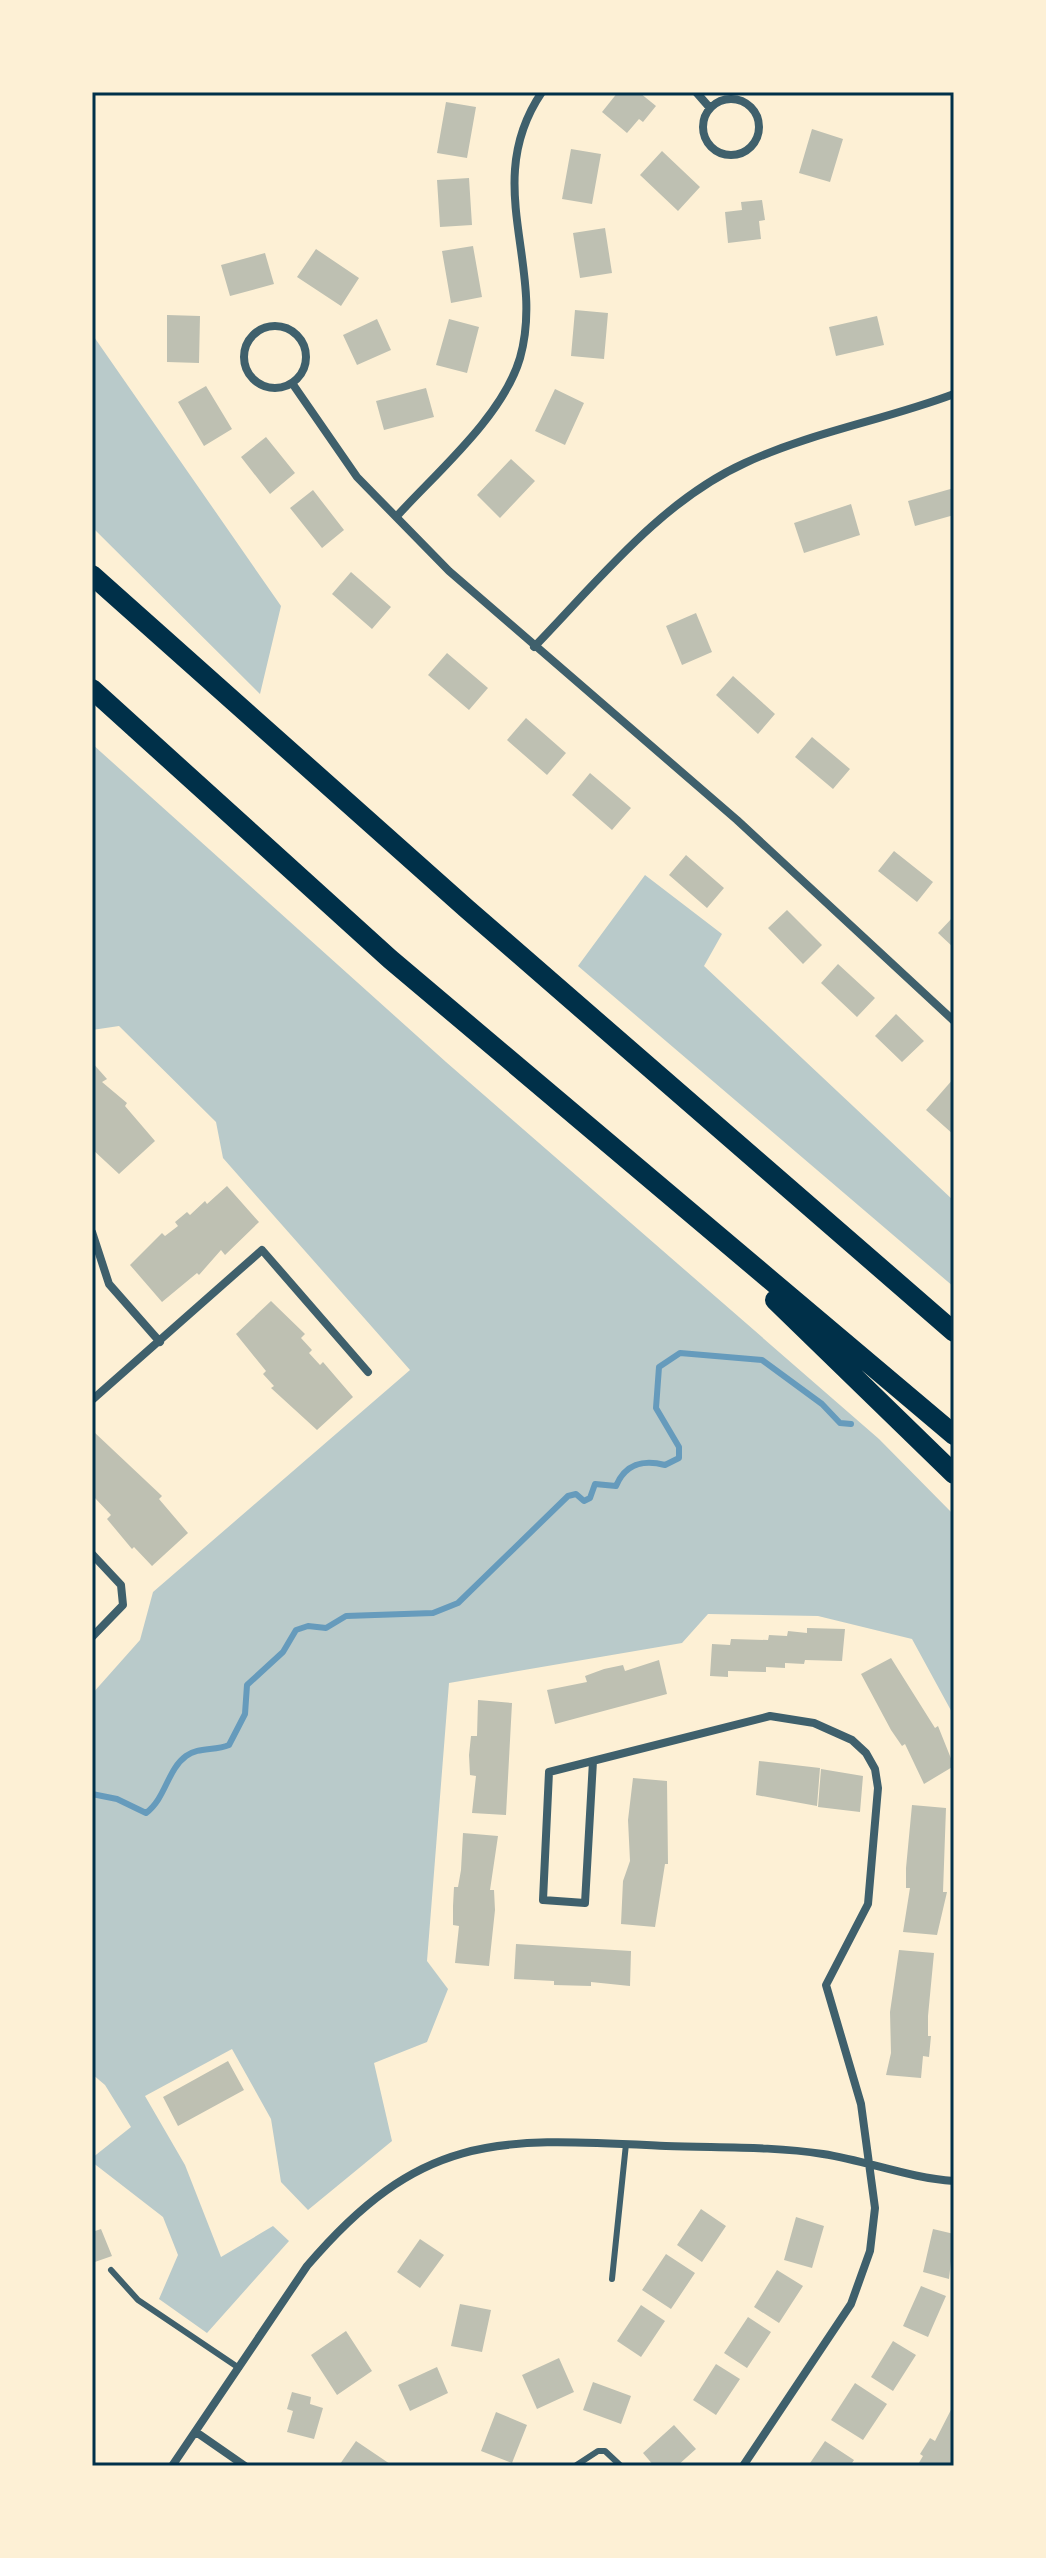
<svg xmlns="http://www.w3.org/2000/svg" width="1046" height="2558" font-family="'IBM Plex Sans',sans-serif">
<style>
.green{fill:#b9caca}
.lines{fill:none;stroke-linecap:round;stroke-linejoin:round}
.stream{stroke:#669bbc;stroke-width:6}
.building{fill:#bec0b2}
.service{stroke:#3f606c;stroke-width:6}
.minor{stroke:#3f606c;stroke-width:8}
.trunk{stroke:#003049;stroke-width:20}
.neatline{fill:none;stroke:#003049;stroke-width:3}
</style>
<rect width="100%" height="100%" fill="#fdf0d5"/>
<path class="green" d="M92 334 281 606 260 694 92 527Z
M92 744 446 1062 879 1439 954 1515V1716L912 1639 818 1616 708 1614 682 1643 449 1683 427 1961 448 1989 427 2042 374 2063 392 2141 308 2210 281 2182 271 2119 232 2049 145 2096 185 2165 221 2257 273 2226 289 2241 207 2333 159 2299 178 2255 163 2217 92 2162V2158L131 2127 105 2085 92 2074V1694L140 1640 153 1592 410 1370 223 1158 216 1122 119 1026 92 1030Z
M645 875 722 934 704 966 954 1201V1287L578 966Z"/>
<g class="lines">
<path class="stream" d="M92 1794 117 1799 146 1813C166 1798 167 1770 186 1756 198 1747 215 1751 229 1745L245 1714 247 1685 283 1652 296 1630 308 1626 326 1628 346 1616 433 1613 458 1603 568 1496 576 1494 584 1501 590 1498 595 1484 616 1486C625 1464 643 1459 665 1465L679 1458V1447L656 1408 659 1367 680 1353 762 1360 822 1404 840 1423 851 1424"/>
</g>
<path class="building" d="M618 92 640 93 656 106 643 122 639 119 627 133 602 112Z
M446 102 476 107 467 158 437 153Z
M812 129 843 139 830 182 799 173Z
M571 149 601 154 592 204 562 199Z
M662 151 700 187 678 211 640 175Z
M469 178 472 225 440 227 437 180Z
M762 200 765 220 759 221 761 239 728 243 725 212 742 210 741 202Z
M605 228 612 273 580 278 573 233Z
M473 246 482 297 451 303 442 251Z
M316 249 359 278 341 306 297 277Z
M265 253 274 284 230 296 221 265Z
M575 310 608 313 604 359 571 356Z
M167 315 200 316 199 363 167 362Z
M877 316 884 345 836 356 829 327Z
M377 319 391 350 357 365 343 335Z
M449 319 479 327 467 373 436 365Z
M206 386 232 429 204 446 178 402Z
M426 388 434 417 384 430 376 401Z
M555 389 584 403 565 445 535 431Z
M266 437 295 473 270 494 241 457Z
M511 459 535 481 500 518 477 495Z
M954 488V515L915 526 908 501Z
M313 490 344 530 322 548 290 508Z
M851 504 860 535 804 553 794 523Z
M351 572 391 607 372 629 332 594Z
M696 613 712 652 682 665 666 626Z
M447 653 488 688 469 710 428 675Z
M733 676 775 714 758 734 716 695Z
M526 718 566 753 547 775 507 740Z
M812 737 850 769 833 789 795 757Z
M590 773 631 808 612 830 572 795Z
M894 851 933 882 917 902 878 871Z
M686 855 724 888 707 908 669 875Z
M787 910 822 945 803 964 768 928Z
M954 916V948L938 933Z
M838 964 875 998 857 1017 821 983Z
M896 1014 924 1041 902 1062 875 1036Z
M92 1062 107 1079 102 1082 127 1103 125 1106 155 1141 119 1174 92 1149Z
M954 1078V1135L926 1110Z
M227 1186 259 1222 225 1255 221 1250 199 1275 197 1273 162 1302 130 1265 162 1233 165 1236 178 1226 175 1222 187 1212 190 1215 205 1201 207 1204Z
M271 1301 305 1334 301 1338 312 1350 309 1353 320 1365 323 1362 353 1397 317 1430 271 1388 274 1386 263 1374 266 1371 236 1334Z
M94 1432 162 1496 159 1499 188 1533 152 1566 134 1547 132 1549 107 1519 111 1515 94 1497 92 1499Z
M807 1628 845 1629 842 1661 805 1660 804 1664 785 1663V1668L766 1667V1672L728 1671V1677L710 1676 712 1644 730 1645 731 1639 768 1640 769 1635 787 1636 788 1631 807 1633Z
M891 1658 935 1728 938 1726 954 1766 924 1784 905 1744 902 1746 891 1730 861 1674Z
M659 1660 667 1694 555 1724 547 1690 587 1682 585 1676 604 1669 623 1665 625 1671Z
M478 1700 512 1703 506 1815 472 1813 476 1776 470 1775 469 1755 471 1736H477Z
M759 1761 820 1768 817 1806 756 1795Z
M821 1769 863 1776 860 1812 818 1807Z
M633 1778 667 1781 668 1864H665L655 1927 621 1924 623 1881 630 1861 628 1820Z
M912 1805 946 1808 943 1892H947L937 1935 903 1932 910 1888H906V1868Z
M463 1833 498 1836 490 1890H494L495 1910 489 1966 455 1963 459 1926 453 1925V1906L454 1887H458L461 1870Z
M516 1944 631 1951 630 1986 591 1982V1986L554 1985V1981L514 1979Z
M899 1950 934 1953 928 2016V2036H931L929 2057 923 2056 921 2078 886 2075 891 2053 890 2012Z
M228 2061 244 2090 178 2126 163 2097Z
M701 2209 726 2226 702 2262 677 2245Z
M796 2217 824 2226 812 2268 784 2260Z
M101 2229 112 2256 92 2263V2232Z
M933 2229 954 2234 949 2279 923 2272Z
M420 2239 444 2255 420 2288 397 2272Z
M666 2254 695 2273 671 2309 642 2290Z
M777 2270 803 2286 779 2323 754 2307Z
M921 2286 946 2296 928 2337 903 2326Z
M460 2304 491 2310 482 2352 451 2346Z
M641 2305 665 2321 641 2357 617 2341Z
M748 2317 771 2332 747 2368 724 2353Z
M346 2331 372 2371 337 2395 311 2355Z
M893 2341 916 2355 893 2391 871 2377Z
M559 2358 574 2392 537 2409 522 2375Z
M716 2364 740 2379 716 2415 693 2400Z
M437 2367 448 2393 410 2411 398 2385Z
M593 2382 631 2396 621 2424 583 2410Z
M855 2383 887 2404 863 2440 831 2420Z
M292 2392 311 2397 310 2404 323 2408 314 2439 287 2432 293 2411 287 2409Z
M954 2404V2466H917L923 2456 920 2454 930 2438 935 2441Z
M496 2412 527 2425 512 2463 481 2451Z
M674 2425 696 2449 677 2466H654L643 2453Z
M356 2441 393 2466 340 2464Z
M825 2441 854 2460 850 2466H808Z"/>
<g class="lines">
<path class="service" d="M111 2270 138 2300 239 2368
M612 2279 626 2144
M575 2466 598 2451H605L621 2466"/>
<path class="minor" d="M696 92 710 108
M703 127a28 28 0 1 1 56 0a28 28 0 1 1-56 0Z
M244 357a31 31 0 1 1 62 0a31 31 0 1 1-62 0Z
M292 383 357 477 449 571 737 820 954 1021
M397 516C437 472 503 416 520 358 546 266 480 183 542 92
M534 647C598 581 661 501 745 463 812 432 885 420 954 394
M92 1232 109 1284 160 1342
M92 1400 262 1250 368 1372
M92 1554 121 1585 123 1605 92 1637
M593 1761 585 1903 543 1900 549 1772 770 1716 814 1723 852 1740 866 1753 875 1769 878 1788 868 1904 826 1985 861 2104 875 2208 870 2251 851 2304 743 2466
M196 2432 245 2466
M172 2466 307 2266C423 2130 499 2138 666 2146 717 2148 772 2146 823 2154 868 2161 909 2178 954 2181"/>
<path class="trunk" d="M92 575 467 909 954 1332
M92 689 390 959 954 1435
M775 1300 954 1474"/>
</g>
<rect width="1046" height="2558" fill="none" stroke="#fdf0d5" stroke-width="188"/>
<rect x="94" y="94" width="858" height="2370" class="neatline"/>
</svg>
